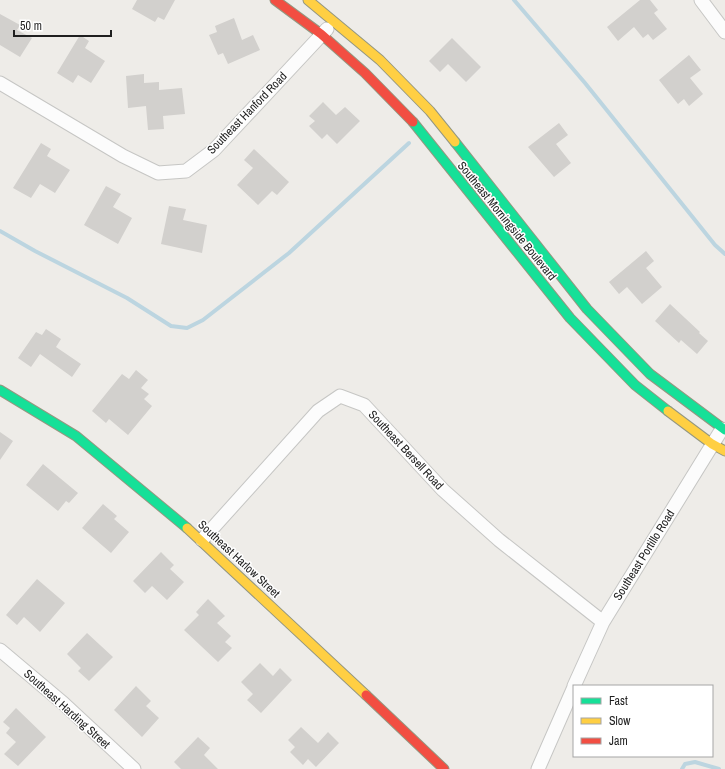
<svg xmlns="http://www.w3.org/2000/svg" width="725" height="769" font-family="'Archivo Narrow',sans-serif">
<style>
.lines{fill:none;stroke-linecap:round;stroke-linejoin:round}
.stream{stroke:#bcd5e0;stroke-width:4}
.building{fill:#d2d0cd}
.street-casing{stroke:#c6c6c4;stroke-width:15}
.fast-casing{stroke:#949780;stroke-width:11}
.slow-casing{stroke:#949780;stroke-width:11}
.jam-casing{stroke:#949780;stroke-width:11}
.street{stroke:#fcfcfc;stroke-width:13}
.fast{stroke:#16e098;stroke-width:9}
.slow{stroke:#ffcf43;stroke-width:9}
.jam{stroke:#f24e42;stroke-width:9}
.labels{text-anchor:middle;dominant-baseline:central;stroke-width:3;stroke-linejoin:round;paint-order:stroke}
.street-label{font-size:12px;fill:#1f1f1f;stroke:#fff}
</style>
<rect width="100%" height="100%" fill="#eeece8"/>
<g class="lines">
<path class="stream" d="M514 0 585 83 715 245 725 254
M0 231 35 251 127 298 171 326 187 328 203 320 289 253 409 143
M682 769 685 764 695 762 719 769"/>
</g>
<path class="building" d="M137 0H175L164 20 158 17 155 22 132 9Z
M640 0H650L658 10 654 13 667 29 653 40 648 34 643 38 634 27 618 41 607 27Z
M0 14 20 25 17 30 32 38 20 57 0 45Z
M234 18 242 40 253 35 260 50 228 64 223 53 218 55 209 35 217 32 215 26Z
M80 35 89 41 85 48 105 61 91 83 78 75 73 83 57 73Z
M452 38 481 67 466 82 448 64 440 72 429 61Z
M689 55 701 70 690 78 703 94 689 106 684 99 678 104 659 80Z
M144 74V83L159 82V90L182 88 185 114 163 116 164 129 148 130 146 106 128 108 126 76Z
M323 102 336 115 345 107 360 121 337 144 327 134 322 139 309 126 315 121 309 116Z
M559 123 568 135 556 144 571 163 554 177 528 147Z
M41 143 51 149 47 156 70 170 55 193 40 184 31 198 13 188Z
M254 149 289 182 277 195 272 191 258 205 237 185 253 168 244 160Z
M106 186 121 194 113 207 132 218 118 244 84 225Z
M169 206 186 209 183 220 207 225 202 253 161 244Z
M646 251 654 261 646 268 662 287 642 304 627 287 619 294 609 282Z
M670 304 700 332 699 333 708 341 697 354 681 340 679 343 655 321Z
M46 329 61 339 56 347 81 364 72 377 40 354 31 367 18 358 36 332 42 335Z
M136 370 148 380 141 388 149 394 144 399 152 406 128 435 109 419 106 423 92 411 122 374 129 379Z
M0 432 13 441 0 460Z
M43 464 78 493 69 503 66 501 58 511 26 485Z
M103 504 117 516 114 519 129 532 111 553 82 528Z
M161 552 174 565 170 569 184 582 167 600 152 586 145 593 133 581Z
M37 579 65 603 40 632 24 617 17 625 6 615Z
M208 599 225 616 217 623 231 636 225 642 232 648 218 662 184 630 199 615 196 612Z
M87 633 113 657 89 681 78 671 81 668 67 654Z
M260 663 273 676 280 668 292 680 261 713 247 700 253 694 241 682Z
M136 686 151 701 146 706 159 718 142 737 114 710Z
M16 708 46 737 18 766 4 754 16 742 6 733 10 728 3 722Z
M301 727 318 743 328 732 339 743 316 767 308 759 303 765 290 752 295 747 288 740Z
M198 737 210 748 204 755 218 769H181L174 762Z"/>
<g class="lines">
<g class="street-casing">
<path id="street" d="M701 0 725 32
M0 83 123 156 158 173 186 171 214 150 327 29
M202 540 318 411 340 396 364 405 443 490 499 540 603 622
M0 650 63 703 134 769
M574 686 603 622 722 429
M538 769 574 687"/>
</g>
<g class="fast-casing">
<path id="fast" d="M413 122 570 318 635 385 668 411
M455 142 587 309 650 374 725 430
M0 390 76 436 187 528"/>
</g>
<g class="slow-casing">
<path id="slow" d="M308 0 380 60 430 111 455 142
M668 411 712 444 725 451
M187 528 366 695"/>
</g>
<g class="jam-casing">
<path id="jam" d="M275 0 321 34 365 73 413 122
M366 695 444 769"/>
</g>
<use href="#street" class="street"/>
<use href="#fast" class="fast"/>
<use href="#slow" class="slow"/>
<use href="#jam" class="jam"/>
</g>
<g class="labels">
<g class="street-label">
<text transform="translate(247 113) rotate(-46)">Southeast Hanford Road</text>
<text transform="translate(507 221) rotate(51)">Southeast Morningside Boulevard</text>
<text transform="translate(406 450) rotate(47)">Southeast Bersell Road</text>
<text transform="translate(644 555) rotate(-58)">Southeast Portillo Road</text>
<text transform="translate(239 559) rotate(43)">Southeast Harlow Street</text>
<text transform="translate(67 709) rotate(42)">Southeast Harding Street</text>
</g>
</g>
<rect x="573" y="685" width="140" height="72" fill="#ffffff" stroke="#a5a5a5"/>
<rect x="581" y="698" width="20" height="6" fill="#16e098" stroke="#a5a5a5"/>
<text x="609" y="705" font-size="12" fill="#1f1f1f">Fast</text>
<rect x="581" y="718" width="20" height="6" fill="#ffcf43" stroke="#a5a5a5"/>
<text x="609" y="725" font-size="12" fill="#1f1f1f">Slow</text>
<rect x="581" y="738" width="20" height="6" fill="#f24e42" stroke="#a5a5a5"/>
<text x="609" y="745" font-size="12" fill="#1f1f1f">Jam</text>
<path d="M14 30v6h97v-6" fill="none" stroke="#1f1f1f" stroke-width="2"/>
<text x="20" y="30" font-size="12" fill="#1f1f1f" stroke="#ffffff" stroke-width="3" paint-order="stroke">50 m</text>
</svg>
